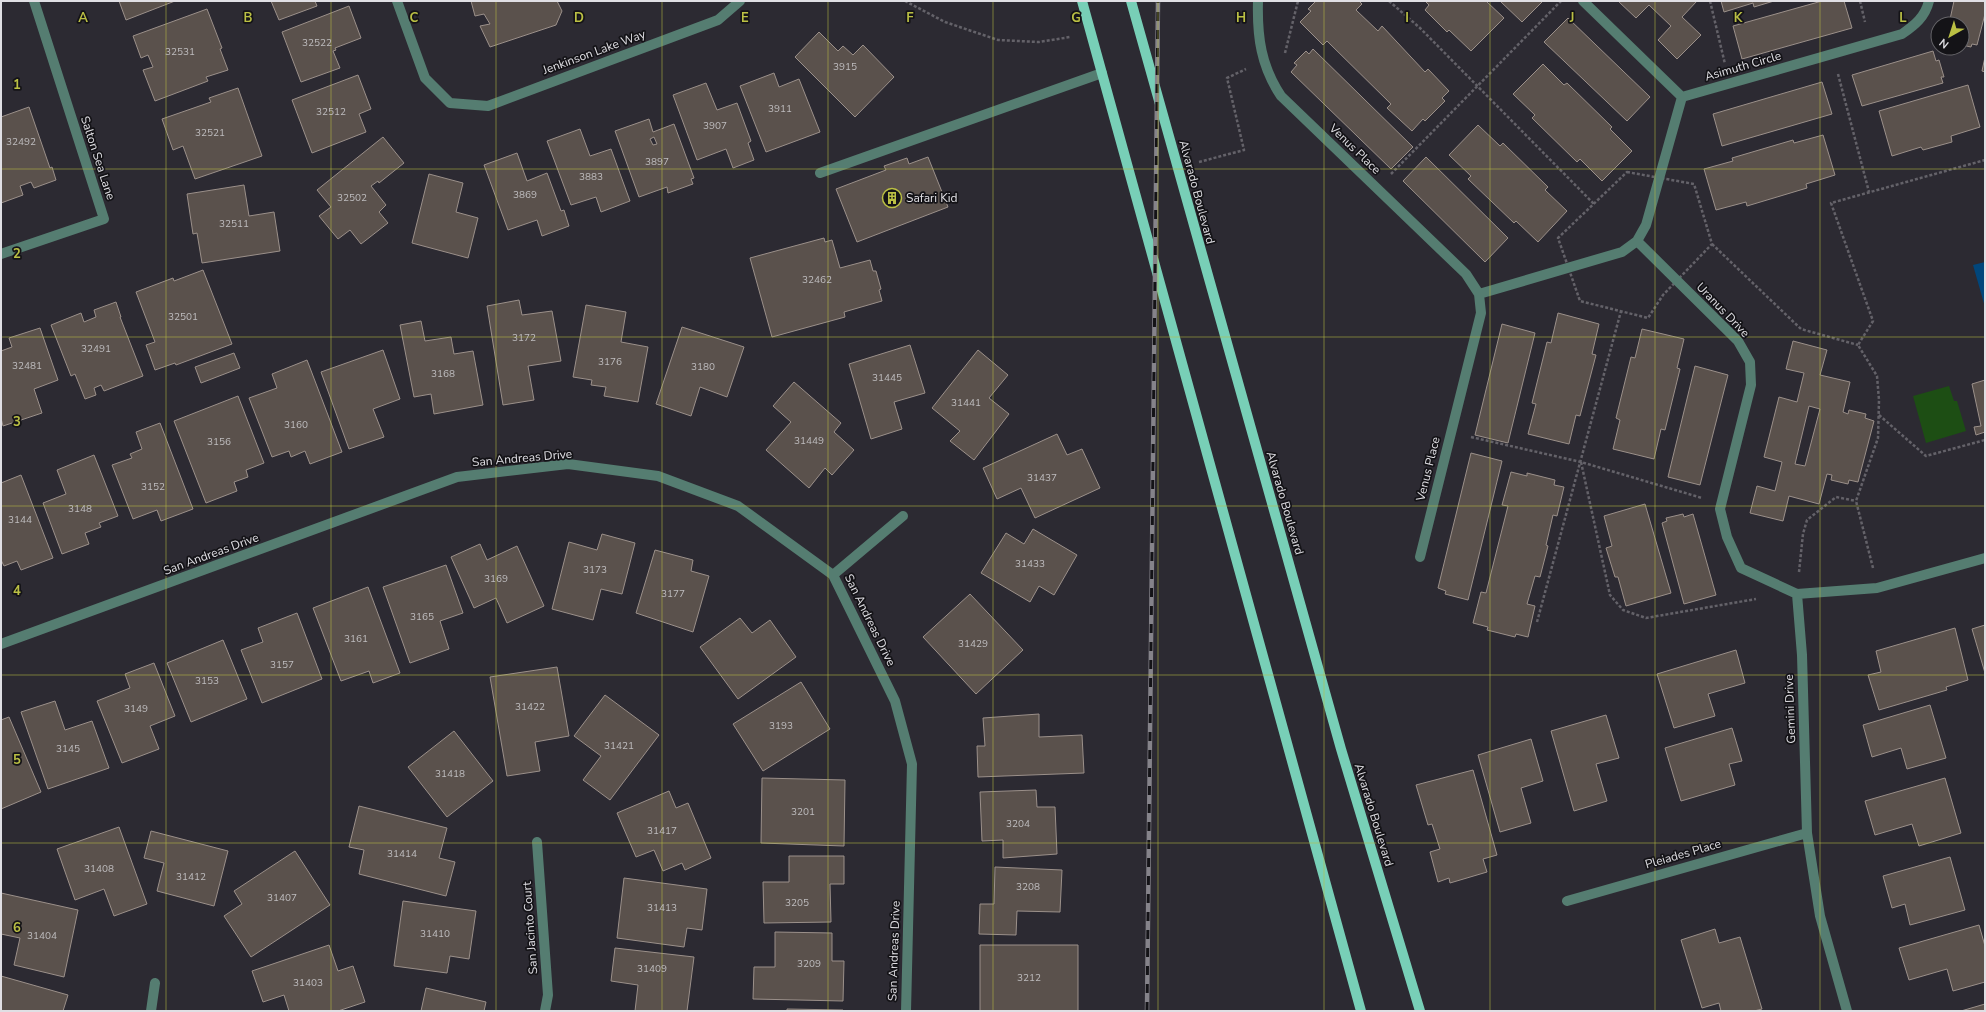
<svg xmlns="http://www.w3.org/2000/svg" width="1986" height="1012" font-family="'Nunito Sans',sans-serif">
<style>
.green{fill:#1d4e14}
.water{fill:#01467b}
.building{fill:#5a514c;stroke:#9b908a;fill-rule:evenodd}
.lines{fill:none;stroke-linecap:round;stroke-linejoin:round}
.path{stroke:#646269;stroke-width:2.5;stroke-dasharray:3 2;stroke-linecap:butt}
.minor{stroke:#557d71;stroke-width:10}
.major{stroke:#78cfb7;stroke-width:10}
.rail-casing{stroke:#85838a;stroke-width:4.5}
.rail{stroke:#141317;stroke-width:3;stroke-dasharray:9;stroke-linecap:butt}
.grid{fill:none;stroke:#bbc044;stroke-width:1;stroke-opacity:0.55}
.labels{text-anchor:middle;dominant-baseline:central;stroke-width:3.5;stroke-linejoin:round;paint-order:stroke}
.number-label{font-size:10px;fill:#bebcbe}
.street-label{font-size:12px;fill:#e0dfe4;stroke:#141317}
.poi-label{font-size:12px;fill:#e0dfe4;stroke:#141317;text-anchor:start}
.grid-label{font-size:13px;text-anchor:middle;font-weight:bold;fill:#bbc044;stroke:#141317;stroke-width:3.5;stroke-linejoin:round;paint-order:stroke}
</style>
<rect width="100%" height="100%" fill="#2c2a32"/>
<path class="green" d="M1949 386 1954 401H1957L1966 431 1926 443 1913 396Z"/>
<path class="water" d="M1985 262V307L1973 265Z"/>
<path class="building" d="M119 1H175L126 20Z
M271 1H315L317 6 279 20Z
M471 1H557L562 11 556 25 490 47 480 26 490 24 484 14 475 16Z
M1316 1H1359L1362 4 1356 10 1378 31 1382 26 1425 72 1428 69 1449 91 1442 98 1445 101 1425 121 1423 119 1412 131 1387 108 1391 104 1327 41 1323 45 1300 22 1311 11 1308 9Z
M1425 1H1486L1504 18 1471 51 1449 30 1447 32 1425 10 1429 5Z
M1500 1H1543L1522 22Z
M1618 1H1697L1682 17 1701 35 1677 59 1658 40 1671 26 1649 5 1636 18Z
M1721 1H1774L1754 7 1753 3 1724 12Z
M1822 1H1844L1852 28 1742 59 1733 26Z
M1954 1H1985V14L1977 45 1972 44 1971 47 1962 45V24H1949Z
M349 6 361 38 335 48 336 50 333 51 340 68 301 82 282 32Z
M207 9 222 48 220 49 228 70 206 77 208 81 155 101 143 70 153 67 148 55 141 58 133 36Z
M1568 18 1650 97 1627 121 1544 42Z
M819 32 838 51 843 46 853 55 863 45 894 77 855 117 795 57Z
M1313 49 1413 147 1391 169 1291 72 1297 65 1294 63 1306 51 1309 54Z
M1933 51 1936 61 1939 60 1944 77H1941L1943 83 1862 106 1852 75Z
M1985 57V72L1982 71Z
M1543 64 1564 85 1567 83 1612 127 1610 129 1632 151 1602 181 1580 159 1577 162 1532 118 1535 115 1513 94Z
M774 73 779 87 799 79 820 132 766 152 740 86Z
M358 75 371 109 359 114 366 132 312 153 292 100Z
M1822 82 1832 114 1722 146 1713 114Z
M706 83 717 110 737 103 751 141 748 143 754 160 733 168 726 149 697 160 673 95Z
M1968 85 1980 127 1951 136 1952 142 1923 150 1921 147 1892 156 1879 111Z
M238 88 262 156 195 179 183 146 173 150 162 119 211 102 209 98Z
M29 107 50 168 52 167 56 180 34 188 31 182 20 186 23 195 1 203V117Z
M649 119 653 132 674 124 694 178 691 179 693 184 668 193 667 187 639 197 615 131ZM654 137 657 144 653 145 650 139Z
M1478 125 1500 146 1503 143 1548 187 1545 190 1567 211 1538 242 1516 221 1514 223 1468 179 1471 176 1449 155Z
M580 129 590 156 611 149 630 201 601 212 596 197 571 205 547 141Z
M1823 135 1835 175 1806 184 1807 188 1747 206 1746 202 1716 210 1704 169 1733 161 1732 158 1793 140 1794 143Z
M383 137 404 163 379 183 378 181 371 186 386 205 379 212 388 223 361 244 350 230 338 239 319 216 331 207 317 190Z
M517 153 527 181 547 173 561 211 564 210 569 226 542 236 537 220 508 230 484 165Z
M928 157 948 207 857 242 836 189 886 170 884 166 907 158 909 164Z
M1426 157 1508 238 1485 262 1403 181Z
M429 174 463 183 456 212 478 218 468 258 412 243Z
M244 185 249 216 274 212 280 251 202 263 197 233 193 234 187 194Z
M824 238 825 242 832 240 840 268 870 260 873 271H876L881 289 879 290 882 301 844 312 845 317 772 337 750 258Z
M203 270 232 344 176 365 175 363 155 370 146 345 155 342 136 292 173 278 174 281Z
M519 300 522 315 552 311 561 361 528 366 534 400 503 405 487 306Z
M116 302 121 317H120L143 376 104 391 101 385 94 388 96 395 85 399 75 374 71 376 51 325 81 313 84 322 96 317 94 310Z
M586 305 626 312 621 342 648 347 638 402 604 396 606 387 591 385 592 380 573 377Z
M1558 313 1599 324 1592 354 1596 355 1580 416 1576 415 1569 444 1528 434 1536 404 1532 403 1547 342 1551 343Z
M421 321 425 341 451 337 454 354 473 351 483 405 434 414 431 394 414 397 400 325Z
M1502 324 1535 333 1508 443 1475 435Z
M682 327 744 347 727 397 700 387 691 416 656 404Z
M40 328 58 380 34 389 42 413 3 426 1 418V351L12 347 9 338Z
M1642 329 1684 339 1677 368 1680 369 1665 430 1661 429 1654 459 1613 449 1620 420 1616 418 1631 357 1635 358Z
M1793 341 1827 350 1820 375 1850 382 1843 412 1848 414 1849 410 1866 414 1865 418 1874 421 1858 482 1849 480 1848 484 1831 480 1832 475 1827 474 1819 504 1789 496 1783 521 1750 513 1757 486 1775 491 1782 462 1764 457 1779 397 1797 402 1804 373 1786 369ZM1809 406 1820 409 1805 466 1795 464Z
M910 345 925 393 894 402 902 429 871 439 849 364Z
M383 350 400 399 373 409 384 437 349 449 321 372Z
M978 350 1008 375 989 398 1009 414 974 460 950 441 960 431 932 408Z
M234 353 240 368 201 383 195 367Z
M307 360 342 452 310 464 305 451 291 457 289 451 272 457 249 398 277 388 272 374Z
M1695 366 1728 375 1700 485 1668 477Z
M1985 380V432L1976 435 1974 427 1981 426 1972 384Z
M794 382 841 423 834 432 854 450 832 475 825 468 809 488 766 450 791 422 773 406Z
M238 396 264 463 246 470 248 477 234 482 237 491 206 503 174 421Z
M160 423 193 509 161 521 157 510 133 519 112 465 132 458 130 454 142 449 136 432Z
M1057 434 1067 455 1082 449 1100 488 1035 518 1021 488 997 499 983 468Z
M1471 453 1502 461 1468 600 1445 594 1446 591 1438 588Z
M94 455 118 516 99 523 101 527 85 533 89 544 62 554 43 503 66 494 57 470Z
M1511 472 1527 476V473L1555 480 1554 485 1564 487 1557 516 1553 515 1546 545 1548 546 1540 577 1535 576 1527 604 1535 606 1528 637 1516 634 1515 637 1487 630 1488 627 1473 623 1481 592 1486 593 1508 506 1502 505Z
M21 475 53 558 21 570 17 561 4 566 1 560V483Z
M1645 504 1671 593 1626 606 1618 577H1615L1606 548 1612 546 1604 516Z
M1683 514 1684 517 1693 514 1716 595 1684 604 1662 523 1667 521 1666 518Z
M1033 529 1077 555 1054 595 1039 586 1030 602 981 573 1006 533 1024 544Z
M602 534 635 543 622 594 601 589 593 620 552 609 569 542 597 550Z
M480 544 487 560 517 546 544 606 507 623 496 598 474 608 451 557Z
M655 550 693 560 691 571 709 576 693 632 636 613Z
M446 565 463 613 440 621 449 649 410 663 383 587Z
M368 587 400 673 373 683 369 671 341 681 313 608Z
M970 594 1023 650 976 694 923 637Z
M297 613 322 679 262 703 241 650 263 642 258 628Z
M740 618 752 633 770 620 796 657 738 699 700 647Z
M1985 625V673L1972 629Z
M1955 628 1968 680 1946 687 1947 690 1879 710 1868 675 1881 672 1876 651Z
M223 640 247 699 191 722 167 663Z
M1736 650 1745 683 1708 694 1715 716 1674 728 1657 674Z
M154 663 175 716 150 726 159 749 122 763 97 701 130 688 125 674Z
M557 667 569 736 535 742 540 771 507 776 490 677Z
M801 682 830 729 763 771 733 724Z
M605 695 659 735 610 800 583 780 601 756 574 736Z
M55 701 65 730 92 721 109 768 48 789 21 712Z
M1930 705 1946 758 1907 769 1901 748 1872 757 1863 725Z
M1039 714V737L1082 735 1084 773 978 777 977 746H985L983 718Z
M1606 715 1619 758 1596 764 1607 801 1574 811 1551 731Z
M9 717 41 792 1 809V720Z
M1732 728 1742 761 1729 764 1735 785 1681 801 1665 748Z
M454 731 493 781 447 817 408 767Z
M1531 739 1543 781 1521 788 1531 823 1500 832 1478 755Z
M1473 770 1497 855 1483 859 1487 872 1450 883 1449 878 1438 882 1430 852 1440 849 1432 824 1428 825 1416 785Z
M762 778 845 780 844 846 761 843Z
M1945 778 1961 833 1919 846 1912 824 1875 835 1865 801Z
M1036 790 1037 807H1055L1057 854 1003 858V840L982 841 980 792Z
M669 791 676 808 688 803 711 858 685 870 682 863 663 871 654 850 636 857 617 813Z
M359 806 447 828 439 858 455 862 446 896 359 874 364 850 349 847Z
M119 827 147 904 114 916 104 889 75 900 57 849Z
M151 831 228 851 214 906 157 891 164 863 144 858Z
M295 851 330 905 251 957 224 916 242 904 234 891Z
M789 856H844V884H830L831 922 764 923 763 882H789Z
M1950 857 1965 910 1910 925 1905 904 1892 908 1883 876Z
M995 867 1062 870 1060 912 1017 911 1016 935 979 934 980 904H994Z
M624 878 707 889 702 930 687 928 684 947 617 938Z
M1 893 78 910 64 977 14 965 20 938 1 934Z
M403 901 476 911 469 959 450 956 447 973 394 966Z
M1979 925 1985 946V982L1953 991 1947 969 1909 980 1899 948Z
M1715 929 1719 943 1740 937 1762 1009 1754 1011H1721L1719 1003 1702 1008 1681 940Z
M775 932 832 933V961H844L843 1001 753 999 754 967H775Z
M329 945 338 971 353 966 365 1002 338 1011H289L284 995 263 1002 252 971Z
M980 945H1078V1011H980Z
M615 948 694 957 687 1011H635L638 985 611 981Z
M1 976 68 995 63 1011H1Z
M426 988 486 1002 484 1011H421Z
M1985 1004V1011H1961Z
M787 1009 843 1010V1011H787Z"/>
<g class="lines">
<path class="path" d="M905 1 945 22 998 40 1039 42 1070 37
M1389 1 1420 28 1594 204
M1710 1 1725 64
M1860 1 1865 22
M1285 53 1298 1
M1838 74 1869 192
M1199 162 1244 150 1227 78 1246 69
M1627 172 1694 184 1712 244 1663 295 1648 318 1580 301 1558 238Z
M1391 174 1561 1
M1712 244 1801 329 1858 345
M1879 415 1926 456 1985 440
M1471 437 1581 462 1702 498
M1581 462 1610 595 1623 610 1646 618 1756 599
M1873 568 1856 501 1878 438 1879 400 1877 376 1858 345 1873 321 1831 203 1985 160
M1799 572 1803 534 1807 520 1836 497 1856 501
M1537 622 1621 311"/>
<path class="minor" d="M397 1 425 78 450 103 488 106 718 20 740 1
M1258 1C1257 37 1261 66 1281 96L1466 274 1479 294
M1583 1 1682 97
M1682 97 1646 225 1637 241 1738 341 1750 362 1751 385 1720 509 1727 537 1741 568 1797 594 1877 588 1985 558
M1682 97 1902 34C1915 25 1925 17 1929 1
M820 173 1102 73
M1 254 104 219 34 1
M1420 557 1481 313 1479 294 1622 252 1637 241
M833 575 903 516
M1797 594 1802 655 1807 833 1820 916 1847 1011
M1 644 457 477 568 464 658 476 738 506 833 575 895 701 912 764 906 1011
M537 842 548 995 545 1011
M1567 901 1807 833
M151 1011 155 983"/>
<path class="major" d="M1082 1 1361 1011
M1131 1 1341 749 1420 1011"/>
<g class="rail-casing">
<path id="rail" d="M1147 1011 1158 1"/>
</g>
<use href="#rail" class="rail"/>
</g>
<path class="grid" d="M166 1V1011M331 1V1011M496 1V1011M662 1V1011M828 1V1011M993 1V1011M1158 1V1011M1324 1V1011M1490 1V1011M1655 1V1011M1820 1V1011M1 169H1985M1 337H1985M1 506H1985M1 675H1985M1 843H1985"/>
<defs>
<g id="building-ring" transform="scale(1)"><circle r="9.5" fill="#141317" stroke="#bbc044" stroke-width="1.5"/><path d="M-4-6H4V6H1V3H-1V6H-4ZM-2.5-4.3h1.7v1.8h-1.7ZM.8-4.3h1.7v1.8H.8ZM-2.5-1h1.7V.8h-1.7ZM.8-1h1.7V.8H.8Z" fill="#bbc044"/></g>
</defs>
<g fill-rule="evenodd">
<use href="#building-ring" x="892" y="198"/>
</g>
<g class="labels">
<g class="number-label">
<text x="317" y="43">32522</text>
<text x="180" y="52">32531</text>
<text x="845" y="67">3915</text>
<text x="780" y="109">3911</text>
<text x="331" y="112">32512</text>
<text x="715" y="126">3907</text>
<text x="210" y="133">32521</text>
<text x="21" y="142">32492</text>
<text x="657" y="162">3897</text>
<text x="591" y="177">3883</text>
<text x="525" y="195">3869</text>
<text x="352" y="198">32502</text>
<text x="234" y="224">32511</text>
<text x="817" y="280">32462</text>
<text x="183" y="317">32501</text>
<text x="524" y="338">3172</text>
<text x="96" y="349">32491</text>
<text x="610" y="362">3176</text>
<text x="27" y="366">32481</text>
<text x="703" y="367">3180</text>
<text x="443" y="374">3168</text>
<text x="887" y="378">31445</text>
<text x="966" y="403">31441</text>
<text x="296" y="425">3160</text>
<text x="809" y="441">31449</text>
<text x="219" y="442">3156</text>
<text x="1042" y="478">31437</text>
<text x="153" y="487">3152</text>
<text x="80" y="509">3148</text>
<text x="20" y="520">3144</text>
<text x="1030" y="564">31433</text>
<text x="595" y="570">3173</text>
<text x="496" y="579">3169</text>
<text x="673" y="594">3177</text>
<text x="422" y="617">3165</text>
<text x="356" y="639">3161</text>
<text x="973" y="644">31429</text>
<text x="282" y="665">3157</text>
<text x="207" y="681">3153</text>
<text x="530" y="707">31422</text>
<text x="136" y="709">3149</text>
<text x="781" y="726">3193</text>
<text x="619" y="746">31421</text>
<text x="68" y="749">3145</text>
<text x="450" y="774">31418</text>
<text x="803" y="812">3201</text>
<text x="1018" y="824">3204</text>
<text x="662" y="831">31417</text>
<text x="402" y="854">31414</text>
<text x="99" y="869">31408</text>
<text x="191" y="877">31412</text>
<text x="1028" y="887">3208</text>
<text x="282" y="898">31407</text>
<text x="797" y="903">3205</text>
<text x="662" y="908">31413</text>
<text x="435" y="934">31410</text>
<text x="42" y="936">31404</text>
<text x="809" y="964">3209</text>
<text x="652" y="969">31409</text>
<text x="1029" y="978">3212</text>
<text x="308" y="983">31403</text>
</g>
<g class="street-label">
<text transform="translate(594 52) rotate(-20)">Jenkinson Lake Way</text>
<text transform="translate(1743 66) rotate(-16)">Asimuth Circle</text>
<text transform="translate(1355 149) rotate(44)">Venus Place</text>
<text transform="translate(98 158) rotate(72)">Salton Sea Lane</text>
<text transform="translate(1197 192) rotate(75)">Alvarado Boulevard</text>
<text transform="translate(1723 310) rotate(46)">Uranus Drive</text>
<text transform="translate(522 458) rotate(-5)">San Andreas Drive</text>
<text transform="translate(1428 469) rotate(-76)">Venus Place</text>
<text transform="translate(1285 503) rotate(74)">Alvarado Boulevard</text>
<text transform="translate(211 554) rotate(-20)">San Andreas Drive</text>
<text transform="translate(870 620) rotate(64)">San Andreas Drive</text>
<text transform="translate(1790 709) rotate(-92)">Gemini Drive</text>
<text transform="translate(1374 815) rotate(73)">Alvarado Boulevard</text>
<text transform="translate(1683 854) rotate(-16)">Pleiades Place</text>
<text transform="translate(530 928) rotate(-94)">San Jacinto Court</text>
<text transform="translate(894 951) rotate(-88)">San Andreas Drive</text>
</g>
<g class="poi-label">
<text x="906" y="198">Safari Kid</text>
</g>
</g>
<g class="grid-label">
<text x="83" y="22">A</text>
<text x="248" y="22">B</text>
<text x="414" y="22">C</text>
<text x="579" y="22">D</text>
<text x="745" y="22">E</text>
<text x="910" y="22">F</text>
<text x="1076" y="22">G</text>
<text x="1241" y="22">H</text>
<text x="1407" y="22">I</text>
<text x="1572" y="22">J</text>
<text x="1738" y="22">K</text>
<text x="1903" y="22">L</text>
<text x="17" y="89">1</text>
<text x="17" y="258">2</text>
<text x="17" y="426">3</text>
<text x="17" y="595">4</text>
<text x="17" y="764">5</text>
<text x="17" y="932">6</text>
</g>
<rect width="1986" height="1012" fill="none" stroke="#e0dfe4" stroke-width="4"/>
<g transform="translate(1950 36) rotate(219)"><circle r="19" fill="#141317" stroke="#666569"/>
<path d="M0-3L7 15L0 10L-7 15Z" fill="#bbc044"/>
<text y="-6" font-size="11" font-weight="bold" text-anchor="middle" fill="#e0dfe4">N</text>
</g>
</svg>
